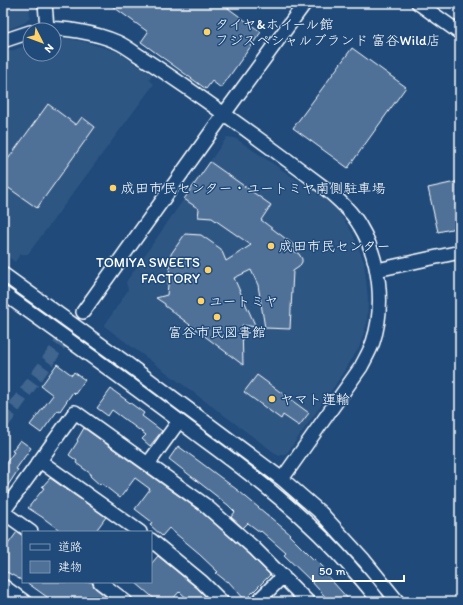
<svg xmlns="http://www.w3.org/2000/svg" width="463" height="605" font-family="Itim,'Klee One',sans-serif">
<style>
.built{fill:#2e5683}
.building{fill:#507197;stroke:#fff}
.lines{fill:none;stroke-linecap:round;stroke-linejoin:round}
.minor-tunnel{stroke:#41658e;stroke-width:13;stroke-dasharray:13 6;stroke-linecap:butt}
.minor-casing{stroke:#fff;stroke-width:16}
.minor{stroke:#1f4a7a;stroke-width:13}
.poi-dot{fill:#ffd166;stroke:#1f4a7a;stroke-width:1.5}
.labels{text-anchor:middle;dominant-baseline:central;stroke-width:3;stroke-linejoin:round;paint-order:stroke}
.poi-label{font-size:14px;fill:#fff;stroke:#1f4a7a;text-anchor:start}
</style>
<rect width="100%" height="100%" fill="#1f4a7a"/>
<filter id="ink" filterUnits="userSpaceOnUse"><feTurbulence type="fractalNoise" baseFrequency=".025" numOctaves="2"/><feDisplacementMap in="SourceGraphic" scale="8" xChannelSelector="R" yChannelSelector="G"/><feConvolveMatrix kernelMatrix="1 2 1 2 8 2 1 2 1" color-interpolation-filters="sRGB"/></filter>
<g filter="url(#ink)">
<path class="built" d="M3 3H29L30 18 24 23 3 31Z
M54 39H70L85 42 118 52 152 75 149 80 154 84 28 254H20L15 262 3 253V54L30 44V54H54Z
M227 137 235 138 319 195 335 207 352 232 364 262 368 298 367 323 359 348 332 390 287 453 279 456 104 326 128 290 126 282Z"/>
<path class="building" d="M108 3H221L261 32 221 88 212 81 206 89 141 42 148 32Z
M352 48 406 87 348 168 293 128Z
M48 104 76 125 82 117 95 127 37 208 3 184V166Z
M210 162 271 205 261 220 294 245V251L299 254 302 259V262L299 267 293 271 290 329 265 328 258 285 251 270 234 278 256 327 242 325 243 365 165 306V304L156 298 167 295 171 254 185 234 201 235 221 249 226 261 251 245 212 218 198 217 199 209 184 199Z
M460 181V227L438 232 428 188Z
M57 364 72 375 74 372 85 380 75 394 73 392 60 411 58 410 41 433 30 425 53 395 41 386Z
M257 375 309 413 299 426 283 415 281 419 244 392Z
M111 389 144 413 142 416 162 431 150 446 142 439 146 435 112 410 108 416 97 408Z
M84 428 200 511 249 554 270 575 245 600 228 581 227 582 216 573 218 572 200 555V554L169 528 162 536 150 525 152 522 135 509 150 489 135 478 120 498 101 483 100 485 90 476 91 474 76 463 77 461 69 455 78 441 77 440Z
M20 440 31 448 16 469 18 470 3 493V467L14 452 12 451Z
M178 446 200 462 240 492 290 534 289 535 314 560 315 559 324 568 322 570 351 602H330L311 581 284 555 286 553 261 531 260 532 248 523 243 528 231 517 235 512 228 505 169 459Z
M50 478 106 517 95 532H62L42 517 28 508 44 488 42 487Z
M17 532 23 536V581L3 570V551Z
M158 556 197 588 211 602H191L180 592V593L179 592 170 602H158L135 582H151V564Z
M26 582H92L93 585 95 588 113 602H54Z"/>
<g class="lines">
<path class="minor-tunnel" d="M3 423 83 312"/>
<g class="minor-casing">
<path id="minor" d="M45 3 47 28
M418 3 460 33
M40 30C58 25 99 34 117 42 124 45 131 50 138 55 154 65 170 76 186 87 232 119 277 152 322 186 336 197 351 210 360 226 380 259 385 306 373 342 370 351 365 359 361 367L282 479
M3 41 30 32
M377 270 460 252
M3 274 125 362 282 479 321 513 364 560 398 602
M3 293C69 340 135 387 199 436 254 476 308 518 352 569 362 580 371 590 379 602
M83 312 224 114 305 3
M40 461 140 532
M148 464 179 421
M3 512 75 412 205 505 254 548 308 602
M3 512 31 532
M151 540 202 582 222 602
M100 582 126 602
M3 586 25 602
M257 602 283 576"/>
</g>
<use href="#minor" class="minor"/>
</g>
</g>
<g class="poi-dot">
<circle cx="207" cy="32" r="4"/>
<circle cx="113" cy="188" r="4"/>
<circle cx="271" cy="246" r="4"/>
<circle cx="208" cy="270" r="4"/>
<circle cx="201" cy="301" r="4"/>
<circle cx="217" cy="317" r="4"/>
<circle cx="272" cy="399" r="4"/>
</g>
<g class="labels">
<g class="poi-label">
<text x="215" y="24">タイヤ&amp;ホイール館<tspan x="215" dy="16">フジスペシャルブランド 富谷Wild店</tspan></text>
<text x="121" y="188">成田市民センター・ユートミヤ南側駐車場</text>
<text x="279" y="246">成田市民センター</text>
<text x="200" y="262" text-anchor="end">TOMIYA SWEETS<tspan x="200" dy="16">FACTORY</tspan></text>
<text x="209" y="301">ユートミヤ</text>
<text x="217" y="332" text-anchor="middle">富谷市民図書館</text>
<text x="280" y="399">ヤマト運輸</text>
</g>
</g>
<rect width="463" height="605" fill="none" stroke="#1f4a7a" stroke-width="16"/>
<rect x="8" y="8" width="447" height="589" fill="none" stroke="#fff" stroke-width="1.5" filter="url(#ink)"/>
<rect x="22" y="531" width="130" height="52" fill="#1f4a7a" stroke="#7992af"/>
<rect x="30" y="544" width="20" height="6" fill="#1f4a7a" stroke="#7992af"/>
<text x="58" y="551" font-size="12" fill="#ffffff">道路</text>
<rect x="30" y="561" width="20" height="12" fill="#507197" stroke="#7992af"/>
<text x="58" y="571" font-size="12" fill="#ffffff">建物</text>
<g transform="translate(42 42) rotate(132)"><circle r="19" fill="#1f4a7a" stroke="#7992af"/>
<path d="M0-3L7 15L0 10L-7 15Z" fill="#ffd166"/>
<text y="-6" font-size="11" font-weight="bold" text-anchor="middle" fill="#ffffff">N</text>
</g>
<path d="M313 575v6h91v-6" fill="none" stroke="#ffffff" stroke-width="2"/>
<text x="319" y="575" font-size="12" fill="#ffffff" stroke="#1f4a7a" stroke-width="3" paint-order="stroke">50 m</text>
</svg>
